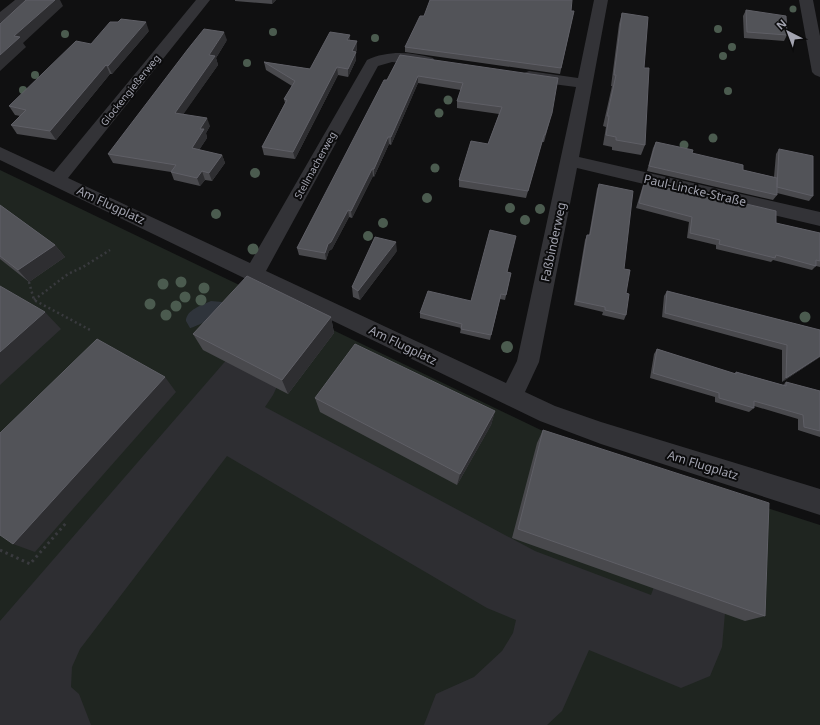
<svg xmlns="http://www.w3.org/2000/svg" width="820" height="725" font-family="'Noto Sans',sans-serif">
<style>
.green{fill:#1f2520}
.water{fill:#2f343b}
.lines{fill:none;stroke-linecap:round;stroke-linejoin:round}
.taxiway{fill:#2e2e32;fill-rule:evenodd}
.path-far1{stroke:#393a3e;stroke-width:2.5;stroke-dasharray:2 3;stroke-linecap:butt}
.path{stroke:#393a3e;stroke-width:3;stroke-dasharray:2.5 3.5;stroke-linecap:butt}
.minor{fill:#333337;fill-rule:evenodd}
.tree{fill:#4b5b4f}
.wall{fill:#49494d}
.shaded-wall{fill:#2e2e31}
.building{fill:#525358;stroke:#5f5f66}
.labels{text-anchor:middle;dominant-baseline:central;stroke-width:4;stroke-linejoin:round;paint-order:stroke}
.far-street-label{font-size:10px;fill:#a3a4b0;stroke:#0b0b0c}
.street-label{font-size:12px;fill:#a3a4b0;stroke:#0b0b0c}
</style>
<rect width="100%" height="100%" fill="#101011"/>
<path class="green" d="M0 170 547 433 615 459 820 525V725H0Z"/>
<path class="water" d="M211 301 222 302 225 304C221 308 218 313 213 317 211 319 193 328 190 328L186 321C186 310 202 305 211 301Z"/>
<g class="lines">
<path class="taxiway" d="M251 349 273 357 282 376 273 395 265 407 535 551 651 595 659 573 687 562 715 573 726 601 722 647 710 676 681 688 589 650 562 711 547 725H424L436 694 474 677 502 651 513 633 516 620 487 608 227 456 80 649 72 667 71 687 79 694 91 725H0V621L229 357Z"/>
<path class="path-far1" d="M29 282 34 300 92 331
M34 300 68 274 83 267 110 250"/>
<path class="path" d="M0 550 30 564 66 523"/>
<path class="minor" d="M15 0H30L5 22 0 23V12Z
M196 0H210L68 178 250 263 367 60C388 50 411 52 433 58L435 61 433 64 428 65 392 62 378 66 266 271 506 383 517 361 576 87 529 81 524 79 521 76 524 73 529 71 578 78 594 0H608L579 157 820 212V226L577 168 539 362 525 392 555 406 601 422 820 489V515L601 444 540 421 0 160V147L54 172Z
M799 0H813L820 36V77L815 75 812 72Z"/>
</g>
<g class="tree">
<circle cx="793" cy="9" r="3.5"/>
<circle cx="718" cy="29" r="4"/>
<circle cx="273" cy="32" r="4"/>
<circle cx="65" cy="34" r="4"/>
<circle cx="375" cy="38" r="4"/>
<circle cx="732" cy="47" r="4"/>
<circle cx="723" cy="56" r="4"/>
<circle cx="247" cy="63" r="4"/>
<circle cx="35" cy="75" r="4"/>
<circle cx="23" cy="90" r="4"/>
<circle cx="728" cy="91" r="4"/>
<circle cx="448" cy="100" r="4.5"/>
<circle cx="439" cy="113" r="4.5"/>
<circle cx="713" cy="138" r="4.5"/>
<circle cx="684" cy="145" r="4.5"/>
<circle cx="435" cy="168" r="4.5"/>
<circle cx="255" cy="173" r="5"/>
<circle cx="427" cy="198" r="5"/>
<circle cx="510" cy="208" r="5"/>
<circle cx="540" cy="209" r="5"/>
<circle cx="216" cy="214" r="5"/>
<circle cx="525" cy="220" r="5"/>
<circle cx="383" cy="223" r="5"/>
<circle cx="368" cy="236" r="5"/>
<circle cx="253" cy="249" r="5.5"/>
<circle cx="181" cy="282" r="5.5"/>
<circle cx="163" cy="284" r="5.5"/>
<circle cx="204" cy="288" r="5.5"/>
<circle cx="185" cy="297" r="5.5"/>
<circle cx="201" cy="300" r="5.5"/>
<circle cx="150" cy="304" r="5.5"/>
<circle cx="176" cy="306" r="5.5"/>
<circle cx="166" cy="315" r="5.5"/>
<circle cx="805" cy="317" r="5.5"/>
<circle cx="507" cy="347" r="6"/>
</g>
<path class="wall" d="M235 0H276L272 4 235 1Z
M746 10 787 35 784 41 744 38 743 16Z
M571 11H574L560 74 405 52V47L424 16Z
M622 13 644 68 645 145 641 155 612 150V147L603 145 606 127 603 126 612 86H611L619 24Z
M149 31 112 74H110L56 140 17 134 11 125 20 116 15 115 9 106Z
M227 40 216 58 218 65 183 114 210 126 206 133 207 138 199 150 222 155 225 163 212 181 205 180 200 186 174 180 171 172 113 163 108 154Z
M350 40 357 49 356 52V60L348 77 338 75 295 159 264 155 262 147 285 103 284 99 292 86 266 70 264 62 310 69Z
M400 55 550 120 544 142H542L526 198 459 187V180L488 144 499 114 457 108V101L461 90 418 83 391 145 389 144 374 177 373 176 352 218 349 217 332 249 329 251 326 260 299 255 297 248 387 80Z
M656 142 692 153 743 170 774 177 776 154 779 149 813 196 809 201 777 193V195L773 200 647 171 653 148Z
M645 180 776 223 820 233V267L816 266 812 270 773 260 771 262 716 249V245L687 238 689 222 636 208 643 185Z
M599 184 624 269 626 293V315L624 320 602 315 603 312 574 305 585 240 587 235H589L597 189Z
M0 205 55 245 65 257 29 282 0 259Z
M397 251 360 300 353 297 352 287Z
M507 272 511 273 505 300 500 299 490 340 460 333 461 328 420 318V313L471 301Z
M667 291 820 330V357L782 382V350L662 317 664 296Z
M331 317 334 333 288 394 203 350 193 334Z
M657 349 734 374 736 372 783 385 786 382 820 391V437L798 430V419L754 406V408L749 412 715 402V397L650 378 654 354Z
M315 398 495 411 491 425 457 485 320 412Z
M543 430 765 616 745 621 512 538 537 443Z"/>
<path class="shaded-wall" d="M55 0H60L63 6 23 43 26 47 0 71V55L14 36Z
M272 0H276L272 4Z
M146 22 149 31 112 74 108 66Z
M224 32 227 40 216 58 218 65 178 122 175 113 209 55Z
M350 35V43L347 40Z
M357 41V49L356 52V60L348 77V69L352 51Z
M106 65 110 74 56 140 50 131Z
M337 67 338 75 295 159 293 152Z
M418 76V83L391 145V137Z
M207 118 210 126 206 133 207 138 195 156 192 148 200 129Z
M388 137 389 144 374 177V169Z
M222 155 225 163 212 181 209 173Z
M372 169 373 176 352 218 351 211Z
M202 171 205 180 200 186 197 178Z
M348 210 349 217 332 249 329 251 326 260 325 253 328 244Z
M396 242 397 251 360 300 358 291Z
M55 245 65 257 29 282 18 270Z
M45 312 61 329 0 385V352Z
M331 317 334 333 288 394 282 380Z
M820 356V357L782 382 786 378Z
M165 377 176 392 35 552 13 544Z
M495 411 491 425 457 485 460 474Z"/>
<path class="building" d="M26 0H55L14 36 20 37 0 55V24Z
M430 0H572L571 11H574L561 68 405 47 420 16H424Z
M746 10 786 16 787 35 747 32Z
M622 13 648 17 644 68H649L645 145 616 140V137L606 135 609 116H607L616 75H614Z
M121 19 146 22 108 66 106 65 50 131 11 125 26 110 9 106 76 41 91 44 110 22H118Z
M204 29 224 32 209 55 215 56 175 113 207 118 200 129H204L192 148 222 155 209 173 202 171 197 178 171 172 176 165 108 154 188 49Z
M330 32 350 35 347 40 357 41 352 51 356 52 348 69 337 67 293 152 262 147 287 100 284 99 295 81 264 62 310 69Z
M400 55 558 78 552 113 545 135H544L528 191 459 180 471 141 488 144 502 107 457 101 463 83 418 76 391 137H388L374 169H372L351 211 348 210 331 242 328 244 325 253 297 248 384 80H387Z
M656 142 693 150 692 153 743 165V170L777 178V195L649 166Z
M779 149 813 156V196L777 187Z
M645 180 776 211V223L820 233V261L816 260V266L776 255 775 258 719 244 720 240 690 233 692 217 639 203Z
M599 184 633 191 624 269 630 270 626 293 629 294 626 315 605 310V307L576 301 587 235H590Z
M0 205 55 245 18 270 0 256Z
M490 230 516 236 507 272 511 273 506 295 501 294 491 335 461 329 462 324 420 313 428 291 471 301Z
M375 237 396 242 358 291 352 287Z
M247 276 331 317 282 380 193 334Z
M0 286 45 312 0 352Z
M667 291 820 330V356L786 378 787 345 665 313Z
M97 339 165 377 13 544 0 535V433Z
M355 344 495 411 460 474 315 398Z
M657 349 736 374V372L786 386V382L820 391V431L804 427 803 415 754 401V408L719 398V393L653 373Z
M543 430 769 503 765 616 518 529Z"/>
<g class="labels">
<g class="far-street-label">
<text transform="translate(130 90) rotate(-51)">Glockengießerweg</text>
<text transform="translate(315 165) rotate(-61)">Stellmacherweg</text>
</g>
<g class="street-label">
<text transform="translate(695 190) rotate(13)">Paul-Lincke-Straße</text>
<text transform="translate(111 205) rotate(25)">Am Flugplatz</text>
<text transform="translate(553 242) rotate(-78)">Faßbinderweg</text>
<text transform="translate(403 345) rotate(26)">Am Flugplatz</text>
<text transform="translate(703 465) rotate(17)">Am Flugplatz</text>
</g>
</g>
<g transform="translate(788 32) rotate(318)" stroke="#0b0b0c" stroke-width="3" paint-order="stroke">
<path d="M0-3L7 15L0 10L-7 15Z" fill="#a3a4b0"/>
<text y="-6" font-size="11" font-weight="bold" text-anchor="middle" fill="#a3a4b0">N</text>
</g>
</svg>
